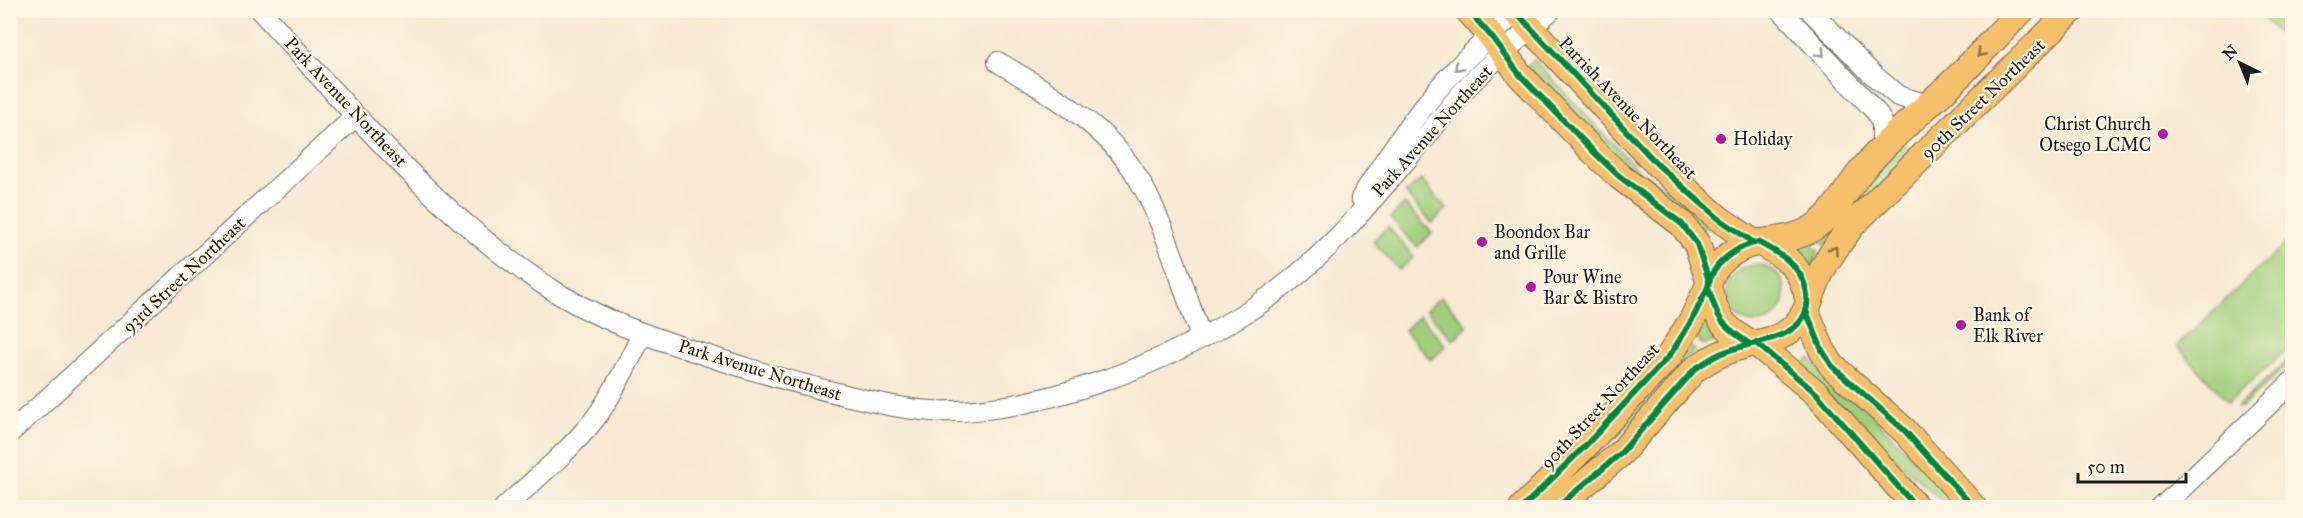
<svg xmlns="http://www.w3.org/2000/svg" width="2303" height="518" font-family="'IM FELL Great Primer',serif">
<style>
.green{fill:#a0ce7c;stroke:#5e754c;stroke-width:1.5}
.lines{fill:none;stroke-linecap:round;stroke-linejoin:round}
.minor-casing{stroke:#69635b;stroke-width:22}
.major-casing{stroke:#69635b;stroke-width:28}
.minor{stroke:#fff;stroke-width:20}
.major{stroke:#f6c06b;stroke-width:26}
.cycleway-casing{stroke:#fcf5e5;stroke-width:10}
.cycleway{stroke:#00873e;stroke-width:6}
.oneway{stroke:#999}
.oneway2{stroke:#896e44}
.poi-dot{fill:#b5179e;stroke:#fcf5e5;stroke-width:2}
.labels{text-anchor:middle;dominant-baseline:central;stroke-width:4.5;stroke-linejoin:round;paint-order:stroke}
.street-label{font-size:18px;fill:#1c1c1c;stroke:#fcf5e5}
.poi-label{font-size:18px;fill:#1c1c1c;stroke:#fcf5e5;text-anchor:start}
</style>
<rect width="100%" height="100%" fill="#fcf5e5"/>
<filter id="ink" filterUnits="userSpaceOnUse"><feTurbulence type="fractalNoise" baseFrequency=".0167" numOctaves="2"/><feDisplacementMap in="SourceGraphic" scale="12" xChannelSelector="R" yChannelSelector="G"/><feConvolveMatrix kernelMatrix="1 2 1 2 8 2 1 2 1" color-interpolation-filters="sRGB"/></filter>
<filter id="wash" filterUnits="userSpaceOnUse"><feTurbulence type="fractalNoise" baseFrequency=".008" numOctaves="4" result="noise"/><feDisplacementMap in="SourceGraphic" scale="24" xChannelSelector="R" yChannelSelector="G"/><feGaussianBlur stdDeviation="1.35" result="paint"/><feColorMatrix in="noise" values="0 0 0 0 0 0 0 0 0 0 0 0 0 0 0 0 0 1.4 0 .05"/><feComposite in="paint" operator="in"/></filter>
<g filter="url(#wash)">
<rect width="100%" height="100%" fill="#f7e8d1"/>
<path class="green" d="M2256 11H2292V47Z
M1534 60 1639 171 1665 188 1709 223 1700 232 1613 156 1527 67Z
M1902 142 1913 152 1825 245 1819 238Z
M1421 180 1447 209 1432 223 1405 193Z
M1405 204 1432 233 1417 247 1390 218Z
M1388 227 1414 257 1399 270 1373 241Z
M2292 237V345L2228 402 2177 346Z
M1810 242 1813 247 1819 252 1811 268 1805 267 1791 247Z
M1727 294a29 29 0 1 1 58 0a29 29 0 1 1-58 0Z
M1441 297 1468 326 1453 340 1426 310Z
M1420 316 1446 346 1431 360 1404 330Z
M1702 319H1707L1722 339 1703 345 1694 335Z
M1687 343 1695 351 1689 355 1623 432 1575 473Z
M2292 356V360L2242 407H2237Z
M1810 358 1823 374 1868 411 1959 507H1949L1861 429 1800 367Z"/>
</g>
<g filter="url(#ink)">
<g class="lines">
<g class="minor-casing">
<path id="minor" d="M260 10C348 107 434 211 543 284 602 323 658 339 724 361 764 374 804 385 845 395 874 402 901 409 931 411 1037 416 1168 363 1256 306 1322 263 1374 198 1424 139 1439 121 1453 102 1469 85 1495 58 1524 35 1551 10
M1781 10 1876 112 1882 122V150
M1810 10 1872 74 1898 96 1928 105
M998 62C1045 90 1099 121 1131 167 1163 214 1181 283 1201 337
M1361 198C1388 154 1421 105 1457 68 1476 48 1498 30 1518 10
M10 433 356 116
M504 508C536 478 571 450 597 416 615 391 628 362 642 335
M2161 508 2292 382"/>
</g>
<g class="major-casing">
<path id="major" d="M1468 10 1491 36 1520 75 1594 152 1619 176 1682 224 1697 244 1709 281
M1514 10 1658 165 1718 218 1754 243
M1758 242C1790 258 1801 267 1809 302
M1806 311 1822 350 1832 366 1905 431 1974 508
M1750 344C1721 325 1718 320 1708 287 1711 265 1735 247 1756 243 1776 239 1794 240 1813 228 1836 213 1846 189 1863 169 1891 135 1927 108 1958 77 1980 55 2000 32 2022 10
M1757 344 1816 393 1917 508
M1522 508 1587 444 1670 355 1692 320 1708 287
M1556 508 1620 454 1695 369C1711 357 1730 349 1750 344 1763 342 1777 340 1789 331 1809 317 1811 290 1822 270 1830 254 1842 239 1853 224L2072 10"/>
</g>
<use href="#minor" class="minor"/>
<use href="#major" class="major"/>
<g class="cycleway-casing">
<path id="cycleway" d="M1468 10 1491 36 1520 75 1594 152 1619 176 1682 224 1697 244 1709 281
M1514 10 1658 165 1718 218 1754 243
M1806 311 1822 350 1832 366 1905 431 1974 508
M1757 344 1816 393 1917 508
M1522 508 1587 444 1670 355 1692 320 1708 287
M1556 508 1620 454 1695 369C1705 362 1715 355 1727 351 1759 339 1817 339 1806 289 1800 264 1779 253 1758 242 1737 246 1711 264 1708 287 1718 320 1721 325 1750 344"/>
</g>
<use href="#cycleway" class="cycleway"/>
</g>
<defs><path id="oneway-chevron" d="M-2-3.5L2.5 0L-2 3.5" fill="none" stroke-width="1.6" stroke-linecap="round" stroke-linejoin="round" transform="scale(1.5)"/></defs>
<g class="oneway">
<use href="#oneway-chevron" transform="translate(1821 53) rotate(47)"/>
<use href="#oneway-chevron" transform="translate(1458 67) rotate(134)"/>
</g>
<g class="oneway2">
<use href="#oneway-chevron" transform="translate(1981 53) rotate(133)"/>
<use href="#oneway-chevron" transform="translate(1834 250) rotate(-55)"/>
</g>
</g>
<g class="poi-dot">
<circle cx="2163" cy="134" r="6"/>
<circle cx="1721" cy="139" r="6"/>
<circle cx="1482" cy="242" r="6"/>
<circle cx="1531" cy="287" r="6"/>
<circle cx="1961" cy="325" r="6"/>
</g>
<g class="labels">
<g class="street-label">
<text transform="translate(1983 99) rotate(-44)">90th Street Northeast</text>
<text transform="translate(346 102) rotate(47)">Park Avenue Northeast</text>
<text transform="translate(1628 108) rotate(46)">Parrish Avenue Northeast</text>
<text transform="translate(1432 131) rotate(-48)">Park Avenue Northeast</text>
<text transform="translate(184 275) rotate(-43)">93rd Street Northeast</text>
<text transform="translate(760 370) rotate(17)">Park Avenue Northeast</text>
<text transform="translate(1600 406) rotate(-47)">90th Street Northeast</text>
</g>
<g class="poi-label">
<text x="2151" y="124" text-anchor="end">Christ Church<tspan x="2151" dy="21">Otsego LCMC</tspan></text>
<text x="1733" y="139">Holiday</text>
<text x="1494" y="232">Boondox Bar<tspan x="1494" dy="21">and Grille</tspan></text>
<text x="1543" y="277">Pour Wine<tspan x="1543" dy="21">Bar &amp; Bistro</tspan></text>
<text x="1973" y="315">Bank of<tspan x="1973" dy="21">Elk River</tspan></text>
</g>
</g>
<rect width="2303" height="518" fill="none" stroke="#fcf5e5" stroke-width="36"/>
<g transform="translate(2240 63) rotate(317)" stroke="#fcf5e5" stroke-width="4.5" paint-order="stroke">
<path d="M0-4.5L10 22L0 15L-10 22Z" fill="#1c1c1c"/>
<text y="-9" font-size="16" font-weight="bold" text-anchor="middle" fill="#1c1c1c">N</text>
</g>
<path d="M2078 473v9h108v-9" fill="none" stroke="#1c1c1c" stroke-width="3"/>
<text x="2087" y="473" font-size="18" fill="#1c1c1c" stroke="#fcf5e5" stroke-width="4.5" paint-order="stroke">50 m</text>
</svg>
